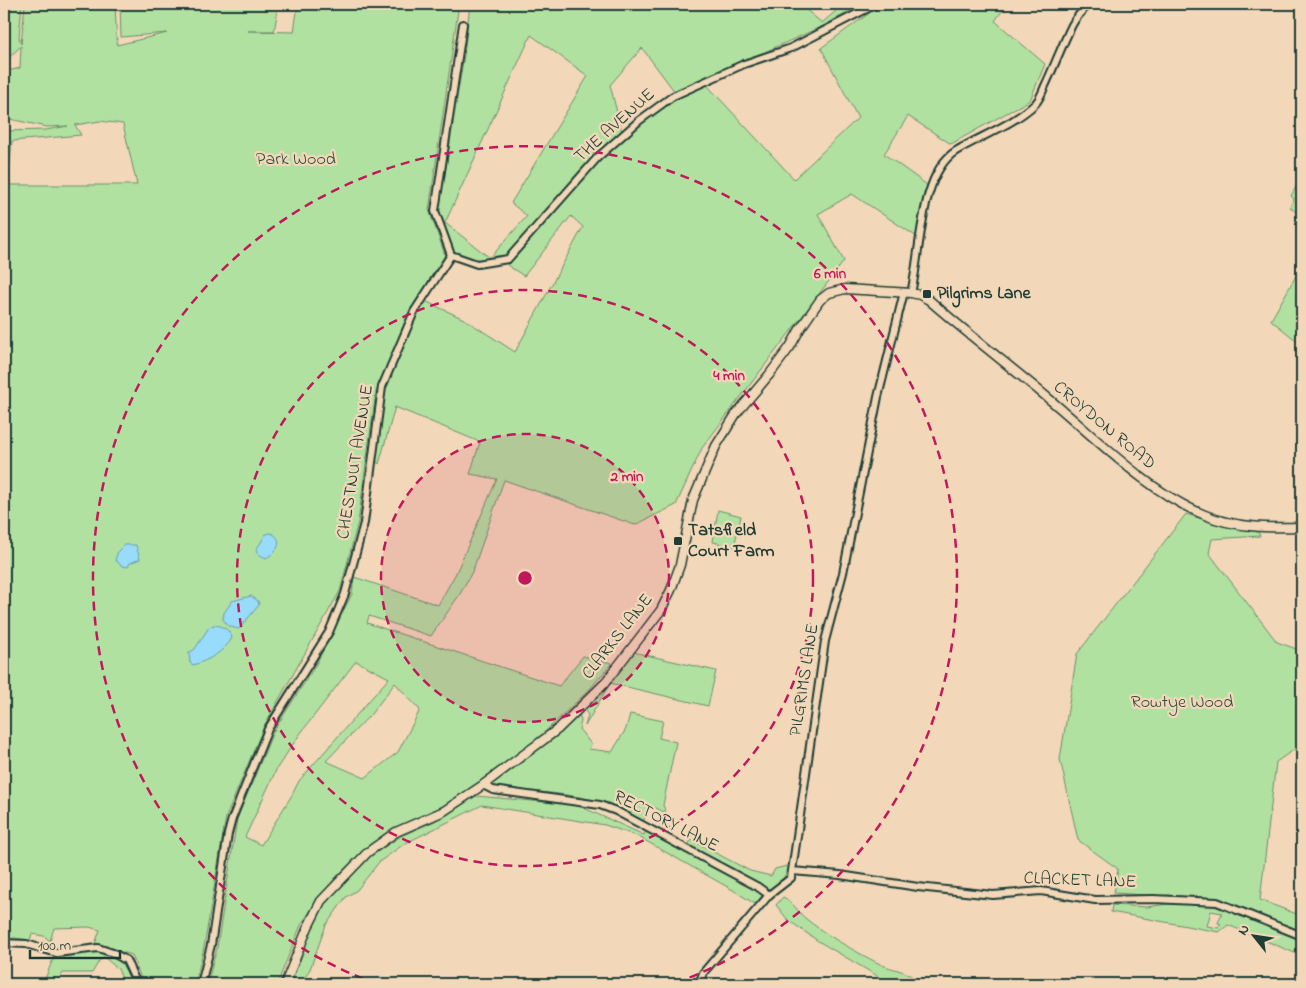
<svg xmlns="http://www.w3.org/2000/svg" width="1306" height="988" font-family="'Indie Flower',sans-serif">
<style>
.green{fill:#b1e1a0;stroke:#688f6a;fill-rule:evenodd}
.water{fill:#99dbfb;stroke:#689cab}
.lines{fill:none;stroke-linecap:round;stroke-linejoin:round}
.minor-casing{stroke:#1f3d34;stroke-width:10}
.major-casing{stroke:#1f3d34;stroke-width:11}
.minor{stroke:#f2d7b9;stroke-width:6}
.major{stroke:#f2d7b9;stroke-width:8}
.ring{fill:none;stroke:#c2185b;stroke-width:2.5;stroke-dasharray:9 6}
.poi-dot{fill:#1f3d34;stroke:#f2d7b9;stroke-width:2}
.labels{text-anchor:middle;dominant-baseline:central;stroke-width:4.5;stroke-linejoin:round;paint-order:stroke}
.street-label{font-size:18px;fill:#1f3d34;stroke:#f2d7b9}
.park-label{font-size:18px;fill:#2e4d3f;stroke:#f2d7b9}
.poi-label{font-size:18px;font-weight:bold;fill:#1f3d34;stroke:#f2d7b9;text-anchor:start}
.centre{fill:#c2185b;stroke:#f2d7b9;stroke-width:2.5}
.ring-label{font-size:15px;text-anchor:middle;font-weight:bold;fill:#c2185b;stroke:#f2d7b9;stroke-width:4.5;stroke-linejoin:round;paint-order:stroke}
</style>
<rect width="100%" height="100%" fill="#f2d7b9"/>
<filter id="ink" filterUnits="userSpaceOnUse"><feTurbulence type="fractalNoise" baseFrequency=".02" numOctaves="2"/><feDisplacementMap in="SourceGraphic" scale="10" xChannelSelector="R" yChannelSelector="G"/><feConvolveMatrix kernelMatrix="1 2 1 2 8 2 1 2 1" color-interpolation-filters="sRGB"/></filter>
<g filter="url(#ink)">
<path class="green" d="M4 4H22L19 37 21 44 25 4H115L117 45 167 33 121 37 120 4H279L274 31H248L294 32 298 4H459L429 210 445 255 410 310 376 392 358 522 340 591 264 726 226 817 204 947 195 984H143L132 955 95 944 100 930 89 927 54 928 50 941 44 936 32 934 30 940 14 938 4 940V131L46 130 68 126 47 127 5 118 4 72 20 68 21 46 4 62ZM100 121 123 124 137 185H8L12 141 81 135 75 125Z
M470 4H799L822 23 844 4H862L825 25 675 92 642 48 610 85 622 132 581 169 507 256 478 261 454 253 443 227 439 210 464 55ZM531 35 588 76 511 203 527 216 490 258 445 223Z
M882 4H1007L995 21 1045 64 1030 100 951 144 908 116 884 154 927 185 917 237 852 194 818 214 844 261 702 448 676 505 635 525 504 480 473 570 460 594 431 636 369 616 367 623 559 686 583 656 612 663 589 690 532 744 475 786 443 806 393 829 367 847 336 877 318 899 301 925 277 984H207L217 948 237 819 273 732 315 666 352 594 354 577 438 605 456 573 497 479 470 474 480 442 395 407 379 464 375 460 386 387 416 314 425 301 464 319 515 352 583 227 571 216 524 276 507 265 609 150 671 99 706 84 794 179 858 118 821 48ZM356 661 389 678 299 781 292 795 261 845 245 837 277 768 300 734ZM395 683 420 710 398 752 365 778 326 761 371 714Z
M1302 176V217L1290 207 1294 199 1291 196Z
M1301 267 1302 268V345L1271 320Z
M718 510 741 516 734 547 713 542Z
M1186 514 1223 525 1258 532 1260 536 1212 539 1209 553 1277 642 1302 651V744L1276 762 1260 900 1302 916V931L1218 899 1168 895 1159 896 1114 893 1118 869 1078 840 1060 759 1077 654Z
M633 652 716 671 708 706 610 683 585 726 588 715 584 709 610 683Z
M579 713 581 721 579 729 591 744 589 749 612 752 626 729 630 714 663 721 659 738 676 742 663 805 666 813 650 805 643 822C626 814 611 804 593 800 559 791 523 793 489 785L516 763 555 738Z
M476 796 577 805 644 835 646 831 752 886 763 895 755 904 733 890 637 836 605 825 482 805 404 844 379 862 357 890 346 897 326 925 310 969 301 984H288L314 922 322 907 371 856 401 836 435 821Z
M691 840 750 871 771 876 775 869 787 866C786 879 780 884 769 891L688 846Z
M783 897C793 902 797 911 805 918 824 934 856 952 878 963 893 971 910 969 918 984H891L818 941 788 920 776 905Z
M1167 904 1210 905 1222 908 1242 914 1302 939V956L1228 925 1219 932 1111 912 1112 905 1147 907ZM1211 911 1222 913 1218 923 1221 924 1218 928 1207 926Z
M95 951C120 957 122 962 133 984H124L118 969 104 957 99 961 92 973H63L57 982 58 984H43L53 959Z"/>
<path class="water" d="M271 533C286 540 276 553 266 558L258 554 256 550 266 534Z
M124 545H136L140 559 130 563 128 567 122 566 115 560 118 551Z
M251 596 258 601 259 605 239 629C232 628 226 625 223 619L224 613 232 601Z
M214 625C222 625 230 630 232 638 225 651 208 661 193 665L190 663 189 653 195 649 209 627Z"/>
<g class="lines">
<g class="minor-casing">
<path id="minor" d="M451 255 477 264 508 259 598 157 640 120 673 96 744 64 791 48 876 4
M451 255 435 211 463 24
M911 293C921 254 919 174 956 151 981 136 1014 124 1035 104 1039 100 1042 93 1044 88 1054 67 1062 45 1072 25 1076 17 1083 10 1089 4
M483 785 493 790 600 805 616 811 758 887 769 895
M792 871 840 875 918 887 993 895 1041 891 1095 900 1153 899 1217 902 1302 936
M4 943 26 944 57 953 98 948 113 953 126 960 137 984
M201 984 211 945 228 834 232 819 268 729 329 632 345 594 364 523 382 387 414 312 451 255
M699 984 703 973 769 895 791 878 825 641 843 573 878 397 904 292"/>
</g>
<g class="major-casing">
<path id="major" d="M285 984 308 927 321 901 368 852 396 832 444 811 483 785 558 729 604 684 661 610 671 590 680 565 693 500 716 446 736 414 769 375 790 347 800 329 820 300 829 293 845 289 911 293 920 295 929 300C970 336 1014 369 1055 404 1100 442 1150 493 1205 515 1235 528 1270 528 1302 527"/>
</g>
<use href="#minor" class="minor"/>
<use href="#major" class="major"/>
</g>
</g>
<circle cx="525" cy="578" r="144" fill="#c2185b" fill-opacity=".12"/>
<g class="ring">
<circle cx="525" cy="578" r="144"/>
<circle cx="525" cy="578" r="288"/>
<path d="M377 984A432 432 0 1 1 673 984"/>
</g>
<g class="poi-dot">
<rect x="922" y="289" width="10" height="10" rx="2.5"/>
<rect x="673" y="536" width="10" height="10" rx="2.5"/>
</g>
<g class="labels">
<g class="street-label">
<text transform="translate(615 126) rotate(-42)">THE AVENUE</text>
<text transform="translate(1104 426) rotate(40)">CROYDON ROAD</text>
<text transform="translate(356 462) rotate(-81)">CHESTNUT AVENUE</text>
<text transform="translate(618 637) rotate(-52)">CLARKS LANE</text>
<text transform="translate(805 680) rotate(-81)">PILGRIMS LANE</text>
<text transform="translate(666 822) rotate(27)">RECTORY LANE</text>
<text transform="translate(1080 881) rotate(2)">CLACKET LANE</text>
</g>
<g class="park-label">
<text x="296" y="160">Park Wood</text>
<text x="1182" y="703">Rowtye Wood</text>
</g>
<g class="poi-label">
<text x="937" y="294">Pilgrims Lane</text>
<text x="688" y="531">Tatsfield<tspan x="688" dy="21">Court Farm</tspan></text>
</g>
</g>
<circle cx="525" cy="578" r="8" class="centre"/>
<g class="ring-label">
<text x="830" y="278">6 min</text>
<text x="729" y="380">4 min</text>
<text x="627" y="481">2 min</text>
</g>
<rect width="1306" height="988" fill="none" stroke="#f2d7b9" stroke-width="20"/>
<rect x="10" y="10" width="1286" height="968" fill="none" stroke="#1f3d34" stroke-width="2" filter="url(#ink)"/>
<g transform="translate(1254 936) rotate(300)" stroke="#f2d7b9" stroke-width="4" paint-order="stroke">
<path d="M0-4L9 19L0 12L-9 19Z" fill="#1f3d34"/>
<text y="-8" font-size="14" font-weight="bold" text-anchor="middle" fill="#1f3d34">N</text>
</g>
<path d="M30 950v8h90v-8" fill="none" stroke="#1f3d34" stroke-width="2.5"/>
<text x="38" y="950" font-size="15" fill="#1f3d34" stroke="#f2d7b9" stroke-width="4" paint-order="stroke">100 m</text>
</svg>
